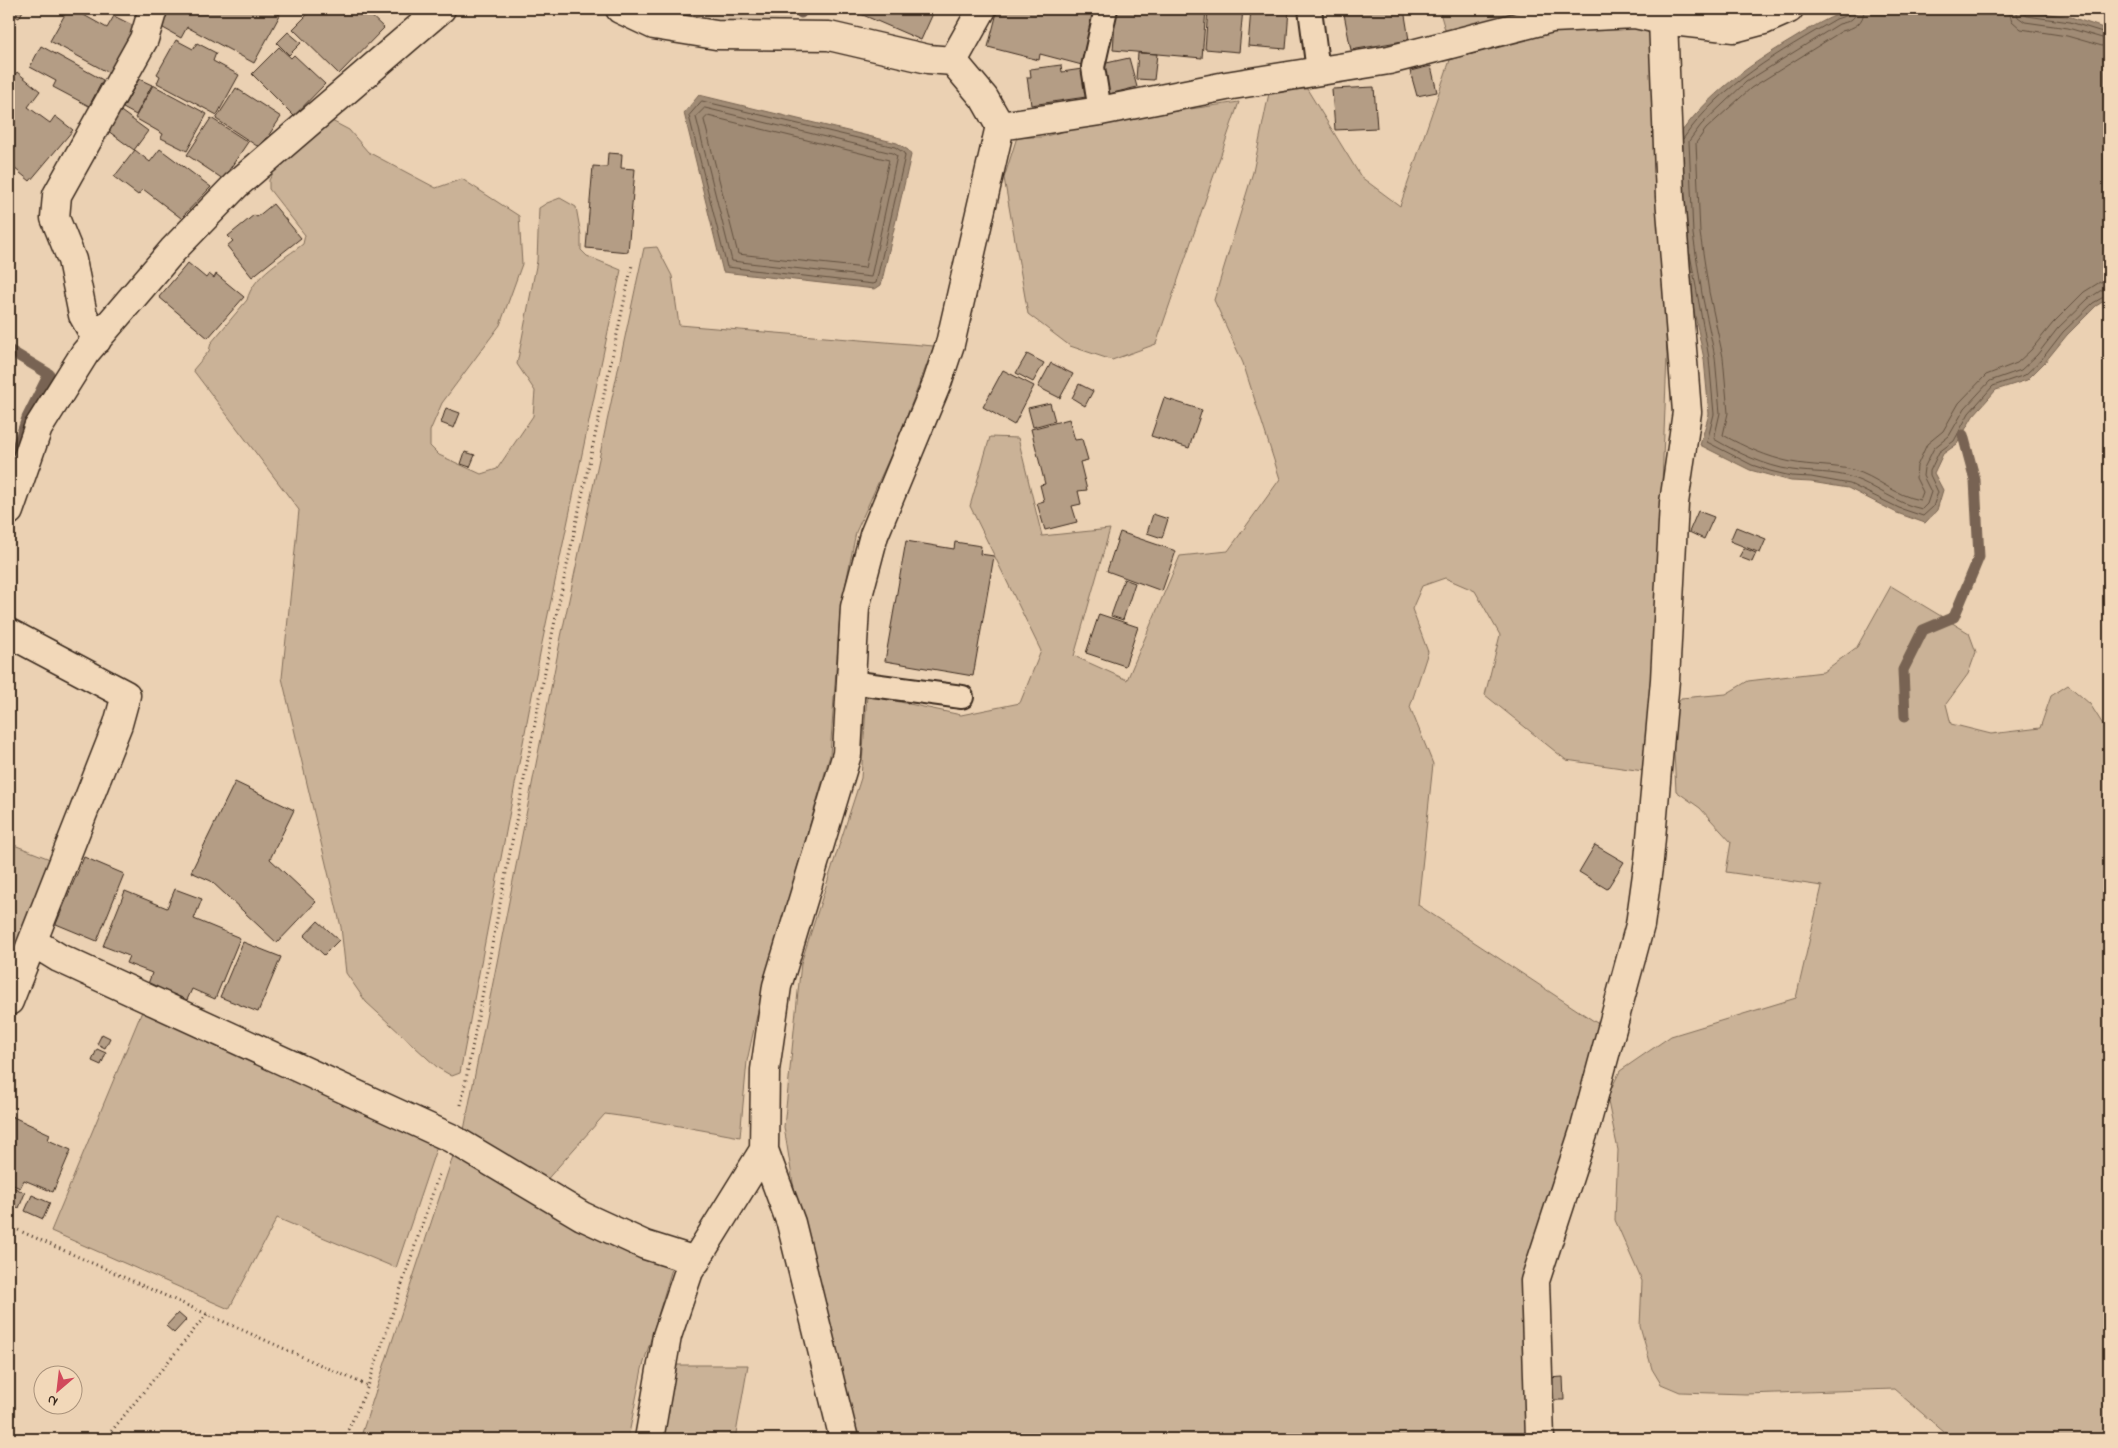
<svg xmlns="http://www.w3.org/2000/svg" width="2118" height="1448" font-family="'Indie Flower',sans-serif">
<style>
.built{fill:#dac1a5}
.green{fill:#cab297;stroke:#826e5a}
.water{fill:#a08b74;stroke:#786452}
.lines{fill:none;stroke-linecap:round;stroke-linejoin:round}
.shore{stroke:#635140;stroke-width:1}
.stream{stroke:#786452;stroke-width:11}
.building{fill:#b49d85;stroke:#3b2a1e}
.lane-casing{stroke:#3b2a1e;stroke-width:26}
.street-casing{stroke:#3b2a1e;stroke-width:31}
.path{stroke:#3b2a1e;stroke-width:3;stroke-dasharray:1 4;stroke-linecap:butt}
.lane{stroke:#f2d8b9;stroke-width:22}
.street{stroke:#f2d8b9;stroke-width:28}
</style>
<rect width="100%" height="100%" fill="#ebd1b3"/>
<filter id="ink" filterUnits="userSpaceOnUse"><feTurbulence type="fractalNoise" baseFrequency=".02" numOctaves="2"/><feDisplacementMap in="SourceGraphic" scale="10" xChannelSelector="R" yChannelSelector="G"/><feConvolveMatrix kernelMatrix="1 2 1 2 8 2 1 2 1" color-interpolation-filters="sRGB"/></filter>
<g filter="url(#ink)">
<path class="built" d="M648 9H792L791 26 658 14Z"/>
<path class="green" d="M1439 9H1532L1446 33Z
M1640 26 1653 37 1667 356 1658 588 1643 771 1566 760 1485 695 1500 635 1475 591 1445 578 1422 586 1412 609 1428 652 1410 707 1433 764 1418 905 1600 1025 1557 1180 1527 1439H854L793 1183 784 1127 801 963 861 778 867 695 961 715 1020 703 1041 651 970 506 990 437 1018 438 1042 536 1110 529 1074 656 1127 680 1180 556 1228 551 1280 479 1243 363 1214 300 1253 172 1270 88 1307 89 1361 177 1400 206 1450 60 1548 33Z
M1239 102 1156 344 1112 360 1070 346 1028 314 1004 178 1017 137H1042L1100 122Z
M330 120 349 130 368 152 436 188 462 179 519 216 522 264 500 325 442 403 430 431V446L439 455 481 474 497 469 533 416 535 391 517 364 537 261 539 208 547 203 560 198 576 207 581 235V250L587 256 621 270 542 643 460 1073 452 1076 438 1068 366 1002 346 973 341 927 282 678 299 510 193 370 209 351 211 343 247 300C253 275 284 259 303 244L305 235 269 189V180L276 168Z
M657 247 672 276 679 325 934 346 897 441 856 532 840 613 830 755 764 983 747 1061 740 1137 641 1119 605 1114 543 1184 474 1142 464 1130 561 637 644 248Z
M1891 586 1969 633 1976 652 1968 674 1946 704 1951 724 1991 734 2040 728 2051 696 2068 685 2090 704 2109 734V1439H1952L1894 1389 1746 1394 1680 1392 1661 1384 1652 1369 1640 1326 1642 1281 1615 1220 1618 1150 1607 1097 1620 1071 1671 1036 1796 998 1822 886 1726 872 1731 842 1700 808 1676 791 1672 715 1681 698 1726 694 1748 681 1823 672 1857 647Z
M9 843 55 861 9 975Z
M143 1009 438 1143 396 1268 277 1218 229 1309 51 1231Z
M454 1153 674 1262 642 1369 628 1439H360Z
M675 1365H748L735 1439H661Z"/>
<path class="water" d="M1855 9H2011L2071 17 2109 30V298L2096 306 2067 335 2045 362 2027 380 1996 390 1973 416 1957 444 1943 454 1934 473 1943 490 1937 510 1925 523 1897 513 1848 488 1811 482 1791 481 1750 470 1700 445 1709 414 1704 359 1691 296 1677 138C1707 95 1749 65 1793 39 1814 26 1831 15 1855 9Z
M699 95 897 143 908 150 911 155 881 285 875 289 723 272 684 113Z"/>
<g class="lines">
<path class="shore" d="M1857 9C1856 20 1848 22 1839 24L1746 82 1701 125 1689 141 1693 234 1702 294 1715 357 1720 413 1714 439C1738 453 1765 466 1792 470 1812 473 1833 471 1853 478 1876 486 1897 504 1922 509L1927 504 1931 492 1923 476 1924 468 1934 448 1949 436 1965 408 1990 381 2021 370 2037 355 2058 328 2088 299 2103 289 2109 288
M1864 9C1864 24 1854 28 1842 31L1751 88 1706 129 1696 143 1700 233 1709 292 1723 357 1728 413 1723 435C1745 447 1767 457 1791 462 1811 466 1833 465 1853 470 1876 476 1895 496 1920 500L1923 492 1916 478 1917 466 1927 444 1943 431 1959 403 1986 375 2017 363 2031 350 2053 323 2084 292 2100 282 2109 280
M2008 9 2012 21 2021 29 2067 36 2109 48
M2016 9 2018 17 2025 22 2068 28 2109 40
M2022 9 2023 13 2027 16 2070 22 2109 34
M702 101 895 147 904 153 905 156 876 283 873 284 727 267 689 116Z
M705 108 892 153 897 156 871 277 732 261 696 117Z
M708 116 889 160 865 268 738 254 704 120Z
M1683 139C1721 84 1780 52 1836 19L1848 15 1851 9
M1690 254 1709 358 1714 414 1707 442 1752 465 1770 471 1791 476 1811 477 1850 484 1899 508 1923 516 1933 507 1938 492 1930 475V471L1939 452 1954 441 1969 413 1993 386 2025 375 2042 359 2063 332 2093 303 2109 294"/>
<path class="stream" d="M801 13 802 9
M9 350 49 374 27 418 9 470
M1905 716 1903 670 1923 630 1954 617 1979 557 1975 480 1963 435"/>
</g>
<path class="building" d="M9 9H24L19 18 9 13Z
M68 9H73L107 28 114 16 136 27 111 74 50 41Z
M165 9H269L280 15 254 63 187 27 181 38 156 24Z
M313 9H364L384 28 339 74 293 29Z
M849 9H935L921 40Z
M998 9H1095L1082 65 1040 54 1039 60 988 47Z
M1116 9H1206L1202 58 1113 50Z
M1208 9H1243L1239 52 1205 49Z
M1251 9H1289L1286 49 1248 46Z
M1343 9H1404L1409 40 1351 50Z
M288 32 301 43 289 55 277 43Z
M176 40 193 49 197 43 216 53 213 61 239 75 217 115 157 83 160 76 157 74Z
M41 46 103 80 89 106 53 87 56 81 30 67Z
M279 47 291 58 294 55 325 84 294 116 252 74Z
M1138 53 1157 54 1154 80 1136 79Z
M1129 58 1137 87 1109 94 1102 64Z
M1061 65 1062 72 1082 69 1086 97 1031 105 1027 77H1031L1030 69Z
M1431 66 1437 92 1417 96 1410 71Z
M17 72 40 91 28 107 50 123 55 116 73 130 30 181 9 164V82Z
M139 79 152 85 136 115 123 108Z
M153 85 207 114 187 151 161 138 163 134 135 118Z
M1374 87 1377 128 1335 130 1332 89Z
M236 88 281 117 260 148 216 119Z
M118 109 148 131 134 150 104 128Z
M211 118 248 142 223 179 187 155Z
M160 149 211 187 181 218 143 189 138 195 114 177 135 150 150 162Z
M608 153 622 154 621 168 635 169 628 252 586 248 593 166 607 167Z
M273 204 301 238 252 277 227 246 233 241 228 236 254 215 257 217Z
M188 263 206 278 209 274 214 278 216 274 244 297 208 338 159 297Z
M1027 354 1044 363 1033 382 1016 373Z
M1051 363 1073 374 1060 398 1038 387Z
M1003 370 1034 386 1014 425 983 407Z
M1079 384 1093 391 1085 406 1072 398Z
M1164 398 1202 410 1189 448 1151 436Z
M1050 403 1055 421 1033 427 1028 408Z
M446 408 460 413 454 428 441 423Z
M1069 419 1075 440 1082 439 1088 460 1080 462 1087 490 1078 491 1081 504 1072 506 1077 522 1045 530 1037 503 1044 501 1040 485 1045 484 1031 429Z
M465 452 475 455 470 467 461 464Z
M1698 511 1714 517 1704 539 1689 532Z
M1153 514 1168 519 1162 538 1147 533Z
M1736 527 1766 539 1760 553 1730 541Z
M1120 532 1176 551 1162 591 1107 571Z
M906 541 954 549 955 542 981 546 980 554 994 556 973 676 885 661Z
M1744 548 1756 553 1752 562 1739 557Z
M1124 579 1135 583 1123 620 1111 616Z
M1099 614 1138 627 1125 666 1086 653Z
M235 782 294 810 270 859 316 902 277 943 211 881 191 872Z
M1595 845 1624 862 1607 889 1579 872Z
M84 857 124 874 97 941 56 924Z
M175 889 202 899 194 919 240 938 215 999 192 989 187 1000 148 984 152 973 126 963 129 956 103 946 125 891 167 908Z
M318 921 339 940 324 955 304 936Z
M243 942 281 957 258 1012 220 997Z
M102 1034 110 1038 105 1048 97 1044Z
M97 1049 106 1053 101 1065 92 1061Z
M9 1115 50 1134 48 1140 71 1150 53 1192 24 1180 20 1188 9 1183Z
M9 1185 25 1193 19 1208 9 1204Z
M32 1195 50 1203 43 1219 25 1211Z
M178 1313 186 1320 174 1333 166 1326Z
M1563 1377 1564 1400H1550L1548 1378Z"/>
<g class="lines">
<g class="lane-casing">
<path id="lane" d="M1310 9 1318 71
M1100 111 1093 67 1106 9
M850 682 962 697"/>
</g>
<g class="street-casing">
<path id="street" d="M620 9 654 25 716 35 829 36 928 59 953 61 984 98 1000 126 950 344 937 383 874 535 855 607 847 754 777 986 765 1070 764 1150 791 1223 844 1439
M953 61 982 9
M1000 126 1100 111 1226 86 1389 60 1552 18 1635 14 1663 20 1734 28 1764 20 1789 9
M97 340 83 315 72 260 55 218 57 195 144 39 153 9
M9 511 38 428 85 353 173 250 236 185 441 9
M9 633 126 695 118 724 9 1001
M33 942 59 958 451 1138 582 1216 645 1245 696 1261
M649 1439 667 1336 689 1271 764 1150
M1540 1439 1535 1281 1585 1128 1640 925 1649 860 1665 680 1674 503 1687 412 1670 197 1663 20 1656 9"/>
</g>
<path class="path" d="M461 1105 553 630 632 265
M9 1226 368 1386
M105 1439 207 1314
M344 1439 368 1386 440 1171"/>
<use href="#lane" class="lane"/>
<use href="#street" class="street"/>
</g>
</g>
<rect width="2118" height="1448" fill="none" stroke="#f2d8b9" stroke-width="30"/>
<rect x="15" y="15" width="2088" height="1418" fill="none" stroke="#3b2a1e" stroke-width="2" filter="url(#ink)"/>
<g transform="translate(58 1390) rotate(208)"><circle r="24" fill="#f2d8b9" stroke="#a9927b"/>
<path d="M0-4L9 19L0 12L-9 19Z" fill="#d1495b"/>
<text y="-8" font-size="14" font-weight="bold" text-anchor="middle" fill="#3b2a1e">N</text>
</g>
</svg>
